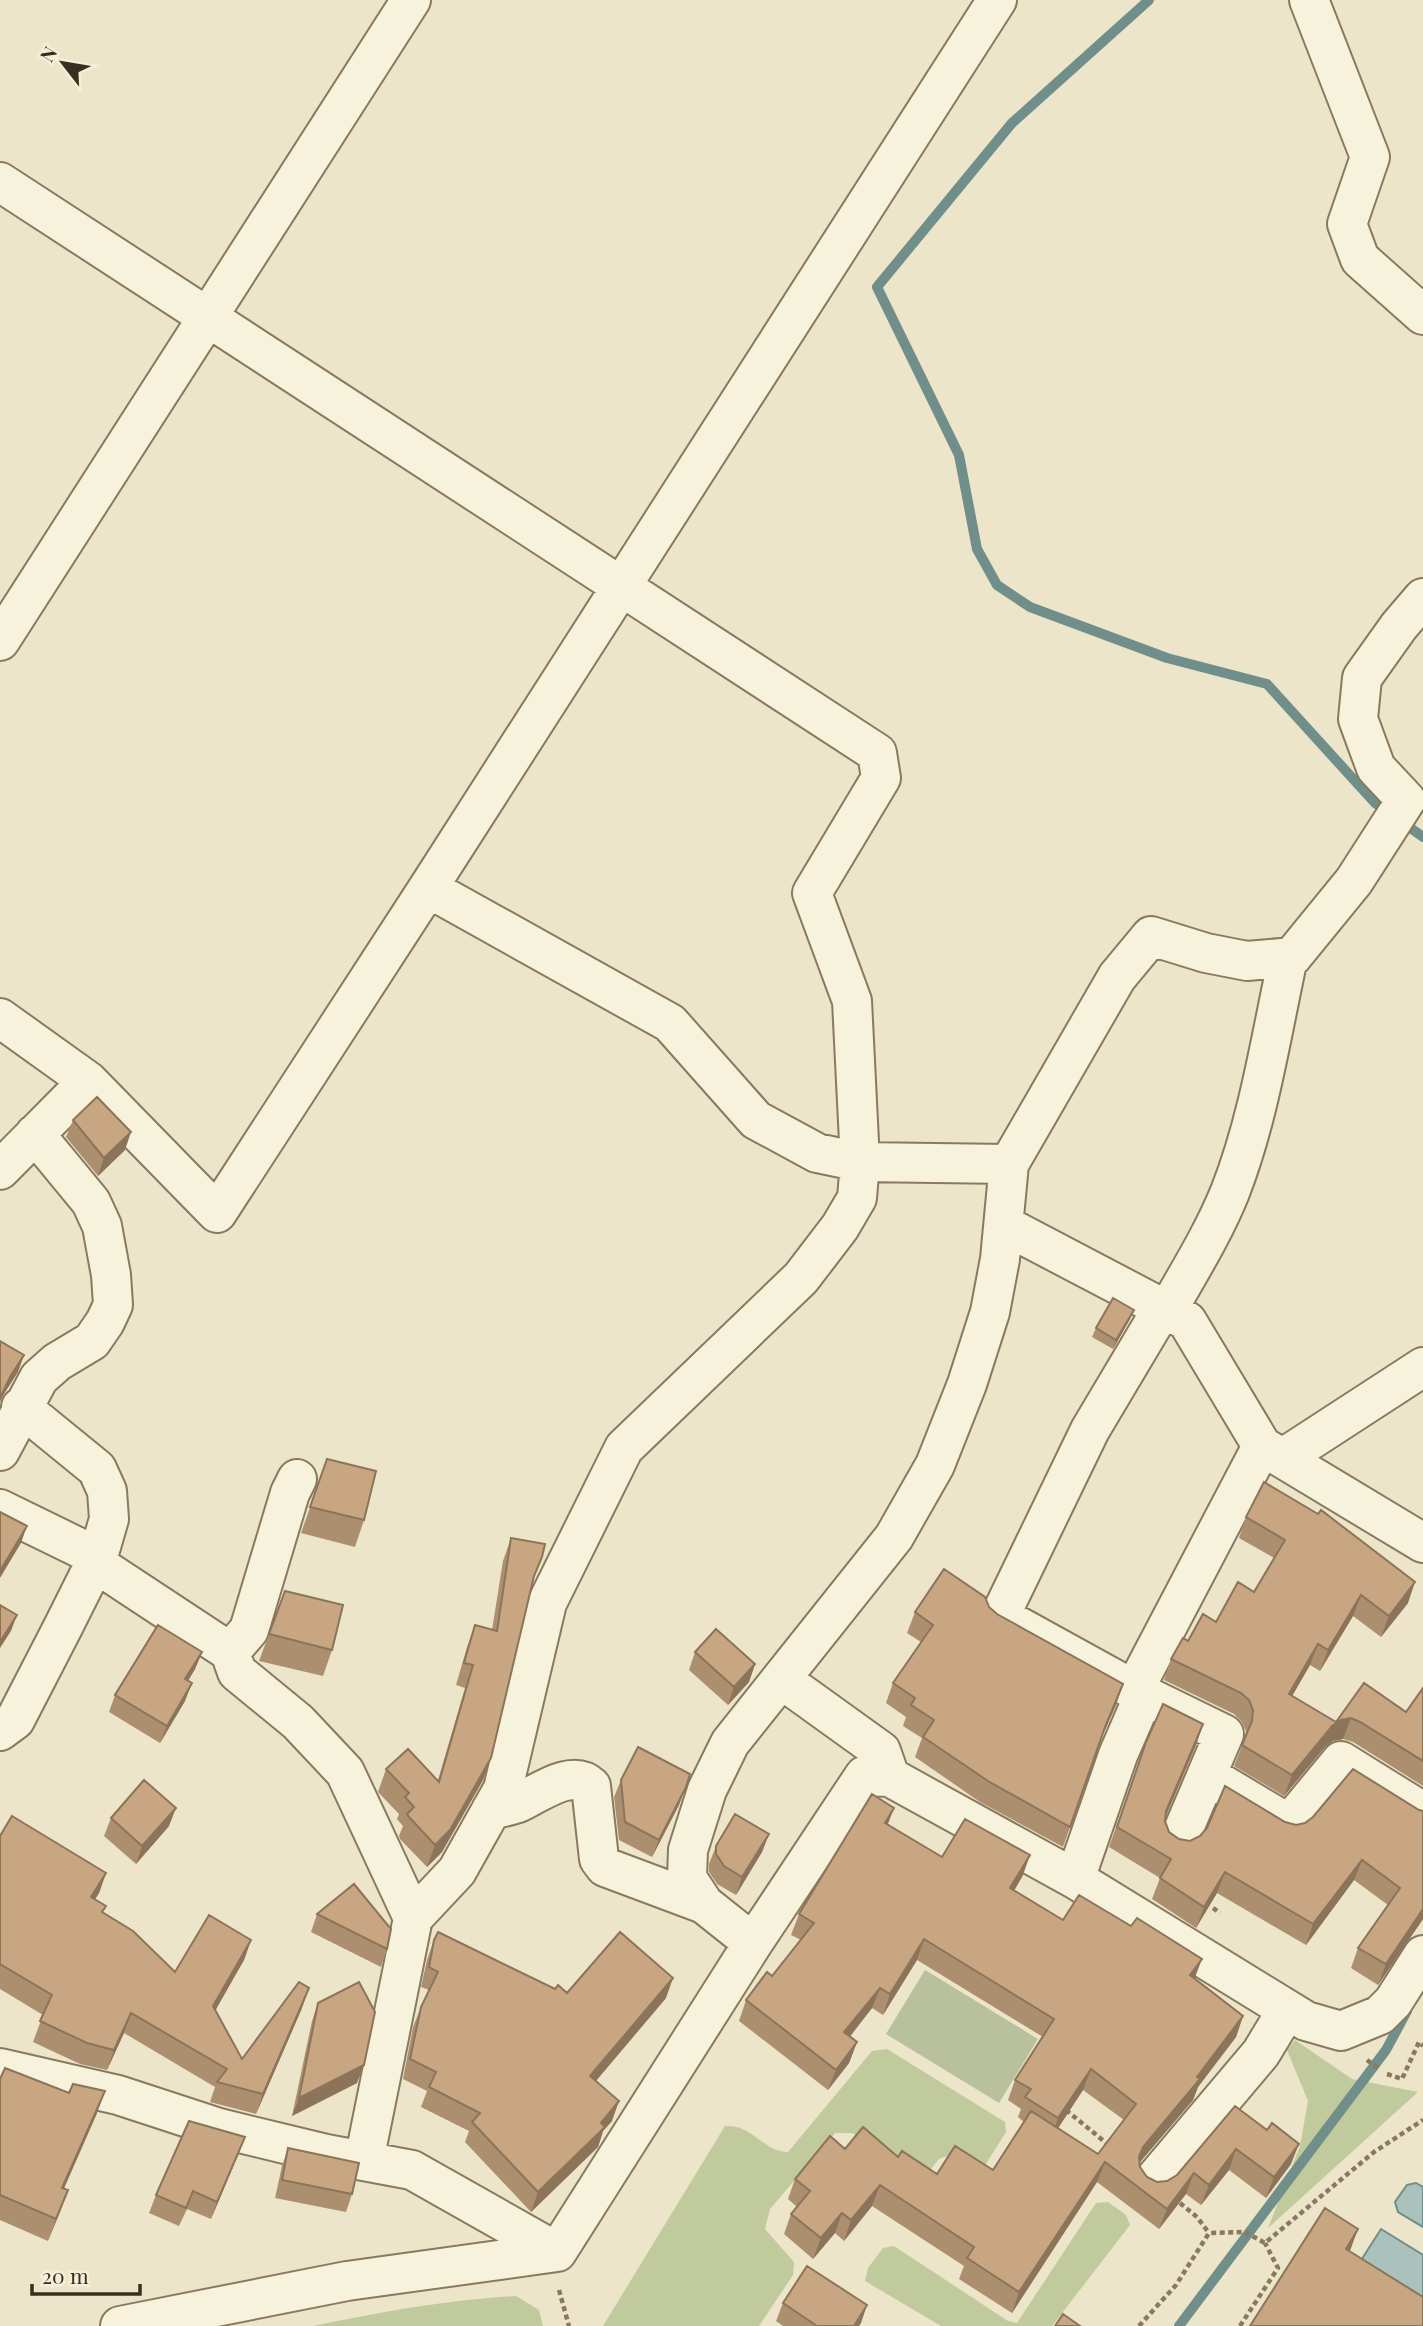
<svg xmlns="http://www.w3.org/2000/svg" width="1423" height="2326" font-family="'Playfair Display',serif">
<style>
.green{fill:#c1ca9d}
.cemetery{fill:#b8c09c}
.water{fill:#aac1bc;stroke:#708f8b;stroke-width:2}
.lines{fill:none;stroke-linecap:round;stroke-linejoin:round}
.stream{stroke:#708f8b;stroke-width:10}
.minor-casing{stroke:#88795f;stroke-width:42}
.path{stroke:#88795f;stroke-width:4.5;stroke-dasharray:5 3.5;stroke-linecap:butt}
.minor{stroke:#f7f2dc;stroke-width:38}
.wall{fill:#ac8f6f;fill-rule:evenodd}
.shaded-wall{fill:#8c745a}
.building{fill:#c8a681;stroke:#8c745a;stroke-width:2}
</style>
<rect width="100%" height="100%" fill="#ece5c9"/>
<path class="green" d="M1295 2040 1352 2079 1418 2092 1268 2228 1300 2146 1308 2101 1287 2050Z
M887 2049 1005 2122 1006 2132 984 2167 971 2170 947 2156 939 2159 927 2174 912 2172 852 2133H835L770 2209 765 2229 794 2262 793 2275 759 2326H603L725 2126C754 2124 762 2152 788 2152L872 2051Z
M1108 2202 1126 2215 1130 2225 1052 2326H941L865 2281 868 2268 883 2248 894 2246 1008 2321 1017 2323 1096 2203Z
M516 2296 539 2310 543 2326H313C380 2312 448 2300 516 2296Z"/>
<path class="cemetery" d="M925 1970 1038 2039 999 2103 886 2034Z"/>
<path class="water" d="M1416 2183 1423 2187V2227L1398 2212 1395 2202 1407 2185Z
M1381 2229 1423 2255V2301L1360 2262Z"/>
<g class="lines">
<path class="stream" d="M1149 0 1012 123 877 287 959 455 977 549 997 585 1030 607 1167 658 1267 684 1375 803 1423 837
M1179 2326 1386 2050 1407 2011"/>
<g class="minor-casing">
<path id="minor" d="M1309 0 1370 157 1347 224 1360 259 1423 315
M0 182 877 753 881 778 812 893 852 1001 860 1162 857 1198 840 1227 801 1278 624 1448 547 1603 503 1789 457 1871 413 1918
M0 641 411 0
M428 888 670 1023 756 1120 817 1153 860 1162 1009 1164
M0 1018 88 1081 217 1213 428 888 997 0
M0 1170 88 1081
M1004 1225 1187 1321 1262 1446 1423 1543
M1167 1311C1189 1272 1213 1234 1230 1192 1259 1118 1271 1036 1288 958
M0 1451 39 1378 57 1362 92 1341 105 1322 113 1305 111 1275 102 1226 91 1202 35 1134
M1283 1458 1423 1367
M0 1509 98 1557
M95 1563 230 1652 237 1672 298 1722 345 1772 413 1918 364 2161
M230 1652 249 1630 290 1493 297 1479
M781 1679 881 1751 890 1777
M1134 1690 1000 1616 1090 1430 1162 1309
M0 1731 15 1720 63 1627 98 1557 109 1519 107 1491 97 1469 21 1407
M1207 1775 1289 1824 1341 1761 1423 1812
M491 1810C500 1808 509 1806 518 1803 538 1794 571 1768 591 1786L599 1859 605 1867 704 1904
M1179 1840 1224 1734 1134 1690 1262 1446
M1075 1879 1118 1755 1144 1695
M753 1943 704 1904 687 1878 688 1850 707 1790 730 1743 894 1537 935 1465 967 1384 990 1312 1000 1259 1009 1164 1117 977 1151 936 1206 953 1247 961 1292 957 1354 881 1406 800 1376 768 1358 719 1362 678 1399 626 1423 598
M0 2068 118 2095 219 2128 326 2154 412 2170 557 2252
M1153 2181 1261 2053 1287 2010
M120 2326 347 2281 557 2252 753 1943 864 1776 890 1777 1075 1879 1306 2021 1341 2031 1380 2015 1393 2002 1423 1955"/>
</g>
<path class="path" d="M1213 1908 1220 1913
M1367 2060 1379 2069
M1387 2074 1402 2079 1419 2042 1423 2046
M1066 2110 1111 2147
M1180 2203 1197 2217 1209 2233
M559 2290 569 2326
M1139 2326 1176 2285 1209 2233 1245 2232 1265 2243 1374 2152 1423 2120
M1240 2326 1278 2268 1265 2243"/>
<use href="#minor" class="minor"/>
</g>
<path class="wall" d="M73 1120 125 1150 98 1176 66 1137Z
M1130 1319 1113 1349 1092 1337 1096 1328Z
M327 1459 364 1520 355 1547 301 1533Z
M1246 1517 1408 1603 1381 1637 1353 1616 1320 1671 1310 1665 1292 1696 1336 1722 1364 1683 1406 1712 1423 1688V1786L1353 1742 1343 1739 1333 1741 1325 1747 1284 1796 1234 1766 1245 1738 1246 1731 1241 1721 1234 1714 1164 1680 1171 1659 1188 1641 1254 1592 1274 1558 1239 1538Z
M511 1538 534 1579 532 1585 483 1780 442 1852 427 1867 400 1839 399 1836 403 1826 397 1819 399 1814 378 1792 386 1769 438 1780 465 1688 456 1685 467 1647 475 1625 492 1630 503 1561Z
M285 1591 332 1650 323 1676 259 1661Z
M989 1607 997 1614 1116 1705 1099 1744 1063 1847 980 1802 915 1757 922 1738 903 1726 906 1717 886 1703 893 1683 921 1642 907 1633 915 1612Z
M202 1652 195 1669 188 1681 185 1701 160 1743 109 1712 115 1695Z
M695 1652 755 1664 749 1682 728 1705 689 1670Z
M1203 1724 1196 1745 1166 1816 1165 1821 1169 1832 1179 1839 1190 1841 1285 1822 1296 1825 1305 1823 1313 1817 1353 1769 1423 1919 1378 1985 1351 1968 1358 1948 1388 1905 1354 1880 1306 1945 1217 1893 1196 1928 1152 1899 1160 1878 1109 1847 1146 1742Z
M621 1780 679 1805 652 1857 619 1840 614 1797Z
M111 1818 169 1826 136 1864 104 1836Z
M888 1824 942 1857 1023 1875 1014 1891 1063 1920 1195 1979 1243 2016 1236 2037 1198 2087 1193 2100 1139 2163 1140 2167 1147 2177 1157 2182 1167 2181 1177 2175 1235 2106 1291 2164 1266 2198 1229 2170 1201 2205 1186 2194 1159 2229 1097 2182 1012 2313 959 2279 964 2266 872 2206 844 2241 835 2233 813 2259 784 2234 791 2214 797 2207 788 2199 795 2179 845 2149 898 2157 937 2174 993 2170 1024 2122 1018 2117 1021 2109 1008 2100 1015 2080 1043 2037 917 1960 883 2015 872 2008 850 2037 857 2042 849 2063 828 2090 739 2021 746 2000 772 1976 801 1940 791 1935 799 1914ZM1083 2090 1124 2120 1098 2154 1058 2128Z
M769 1834 762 1852 736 1895 717 1884 709 1872V1864L716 1846Z
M0 1836 106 1873 99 1893 95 1899 106 1906 103 1912 175 1972 251 1940 244 1960 215 2010 242 2059 302 2008 256 2114 210 2102 215 2087 124 2033 107 2070 80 2064 33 2042 43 2015 0 1989Z
M317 1914 387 1949 381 1967 311 1932Z
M434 1940 567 1993 666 1998 596 2081 612 2121 603 2131 598 2147 531 2212 465 2142 469 2131 421 2107 427 2091 403 2079 413 2027 421 2007 429 1990 421 1987 427 1960Z
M318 2003 357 2083 292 2116 312 2021Z
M0 2079 97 2113 64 2188 68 2190 48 2241 0 2220Z
M288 2148 352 2194 346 2212 275 2198 282 2166Z
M238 2155 211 2219 187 2209 179 2226 149 2213 156 2195Z
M783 2303 861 2323 859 2326H783L776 2321Z"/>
<path class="shaded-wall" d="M131 1132 125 1150 98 1176 104 1158Z
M1134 1310 1130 1319 1113 1349 1116 1340Z
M24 1355 18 1372 4 1394 0 1402V1398L10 1377Z
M27 1526 21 1543 0 1578V1571Z
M1415 1582 1408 1603 1381 1637 1389 1616Z
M1361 1595 1353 1616 1320 1671 1328 1650Z
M17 1615 11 1631 0 1648V1642Z
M1318 1644 1310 1665 1281 1715 1289 1694Z
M202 1652 195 1669 178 1697 185 1679Z
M755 1664 749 1682 728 1705 734 1687Z
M192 1683 185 1701 160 1743 167 1726Z
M1123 1684 1116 1705 1097 1748 1105 1727Z
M1351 1718 1343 1739 1333 1741 1325 1747 1284 1796 1292 1775 1332 1726 1341 1720Z
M1203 1724 1196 1745 1159 1832 1166 1811Z
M491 1758 483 1780 442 1852 427 1867 435 1845Z
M686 1787 679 1805 652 1857 659 1840Z
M176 1808 169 1826 136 1864 142 1846Z
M894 1808 886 1829 885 1823Z
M769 1834 762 1852 736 1895 742 1877Z
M1030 1855 1023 1875 1003 1909 1010 1888Z
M1362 1860 1354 1880 1306 1945 1313 1924Z
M1225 1872 1217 1893 1196 1928 1204 1907Z
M106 1873 99 1893 84 1917 91 1897Z
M1423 1909V1919L1378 1985 1386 1964Z
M924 1939 917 1960 883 2015 890 1994Z
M251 1940 244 1960 206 2027 213 2006Z
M1202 1959 1194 1980 1190 1975Z
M673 1978 666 1998 583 2096 590 2076Z
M309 1988 302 2008 256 2114 263 2094Z
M880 1988 872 2008 836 2053 844 2032Z
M131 2013 124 2033 107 2070 114 2050Z
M1243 2016 1236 2037 1198 2087 1193 2100 1136 2167 1131 2178 1143 2147Z
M857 2042 849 2063 828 2090 836 2070Z
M364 2065 357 2083 292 2116 299 2098Z
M1091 2069 1083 2090 1051 2139 1058 2118Z
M105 2091 97 2113 55 2209 62 2188Z
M619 2101 612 2121 603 2131 598 2147 531 2212 538 2192 601 2123Z
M245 2137 238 2155 211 2219 217 2202Z
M1299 2144 1291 2164 1266 2198 1274 2177Z
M1236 2149 1229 2170 1201 2205 1209 2185Z
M1105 2162 1097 2182 1012 2313 1019 2292Z
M1194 2173 1186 2194 1159 2229 1167 2209Z
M880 2185 872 2206 844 2241 851 2220Z
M68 2190 60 2212 48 2241 56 2219Z
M842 2213 835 2233 813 2259 821 2238Z
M1358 2229 1347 2259 1346 2249Z
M867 2305 861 2323 859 2326H854Z"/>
<path class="building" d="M97 1097 131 1132 104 1158 73 1120Z
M1113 1298 1134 1310 1116 1340 1096 1328Z
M0 1341 24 1355 10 1377 0 1398Z
M327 1459 376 1471 364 1520 310 1507Z
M1264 1482 1318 1514 1321 1510 1415 1582 1389 1616 1361 1595 1328 1650 1318 1644 1289 1694 1336 1722 1364 1683 1406 1712 1423 1688V1761L1360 1722 1351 1718 1341 1720 1332 1726 1292 1775 1242 1745 1252 1721 1253 1710 1249 1700 1241 1693 1171 1659 1183 1638 1188 1641 1203 1614 1216 1622 1238 1582 1254 1592 1285 1540 1246 1517Z
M0 1512 27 1526 0 1571Z
M511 1538 545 1544 542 1557 534 1576 491 1758 450 1830 435 1845 409 1817 407 1814 414 1807 405 1797 409 1793 386 1769 408 1749 439 1782 473 1665 464 1663 475 1625 497 1631Z
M944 1569 985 1597 989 1607 997 1614 1123 1684 1105 1727 1070 1827 988 1781 923 1737 934 1720 911 1705 915 1698 893 1683 933 1625 915 1612Z
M285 1591 343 1605 332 1650 269 1634Z
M0 1605 17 1615 0 1642Z
M158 1625 202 1652 185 1679 192 1683 167 1726 115 1695Z
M716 1629 755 1664 734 1687 695 1652Z
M1163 1704 1203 1724 1166 1811 1165 1821 1169 1832 1179 1839 1190 1841 1200 1836 1207 1828 1225 1786 1285 1822 1296 1825 1305 1823 1313 1817 1353 1769 1419 1810 1423 1811V1909L1386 1964 1358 1948 1400 1888 1362 1860 1313 1924 1225 1872 1204 1907 1160 1878 1171 1859 1117 1827 1146 1742Z
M638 1747 690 1774 686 1787 659 1840 625 1822 621 1780Z
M144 1780 176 1808 142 1846 111 1818Z
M872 1794 894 1808 885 1823 942 1857 965 1819 1030 1855 1010 1888 1063 1920 1079 1895 1131 1926 1137 1918 1202 1959 1190 1975 1243 2016 1197 2077 1200 2079 1143 2147 1139 2157 1140 2167 1147 2177 1157 2182 1167 2181 1177 2175 1235 2106 1267 2130 1272 2123 1299 2144 1274 2177 1236 2149 1209 2185 1194 2173 1167 2209 1105 2162 1019 2292 967 2258 974 2247 880 2185 851 2220 842 2213 821 2238 791 2214 810 2191 795 2179 830 2136 845 2149 863 2127 898 2157 902 2151 937 2174 955 2146 993 2170 1031 2111 1098 2154 1136 2104 1091 2069 1058 2118 1025 2097 1031 2089 1015 2080 1054 2019 924 1939 890 1994 880 1988 844 2032 857 2042 836 2070 746 2000 767 1972 772 1976 814 1923 799 1914Z
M735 1814 769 1834 742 1877 724 1866 716 1854V1846Z
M12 1816 106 1873 91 1897 106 1906 102 1912 133 1931 175 1972 209 1915 251 1940 213 2006 242 2059 299 1982 309 1988 263 2094 217 2082 227 2069 131 2013 114 2050 87 2043 40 2021 52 1995 0 1964V1836Z
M354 1884 391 1929 387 1949 317 1914Z
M438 1932 555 1989 558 1985 567 1993 620 1932 673 1978 590 2076 619 2101 601 2123 605 2127 538 2192 472 2122 480 2113 429 2087 436 2072 410 2059 421 2007 438 1972 429 1967 434 1940Z
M359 1982 375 2012 364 2065 299 2098 318 2003Z
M5 2068 69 2093 73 2084 105 2091 62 2188 68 2190 56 2219 0 2195V2079Z
M189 2121 245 2137 217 2202 193 2191 186 2208 156 2195Z
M288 2148 359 2163 352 2194 282 2180Z
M1325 2208 1358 2229 1346 2249 1423 2297V2326H1250Z
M807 2266 867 2305 854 2326H817L783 2303Z
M1063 2314 1080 2326H1055Z"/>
<g transform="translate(63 63) rotate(301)" stroke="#f4efd8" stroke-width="5" paint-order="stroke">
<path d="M0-5L12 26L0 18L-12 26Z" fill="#392f21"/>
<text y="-10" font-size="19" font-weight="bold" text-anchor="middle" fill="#392f21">N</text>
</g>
<path d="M32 2284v10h108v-10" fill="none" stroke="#392f21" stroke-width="3.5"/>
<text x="42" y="2284" font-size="21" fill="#392f21" stroke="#f4efd8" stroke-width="5" paint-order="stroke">20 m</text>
</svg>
